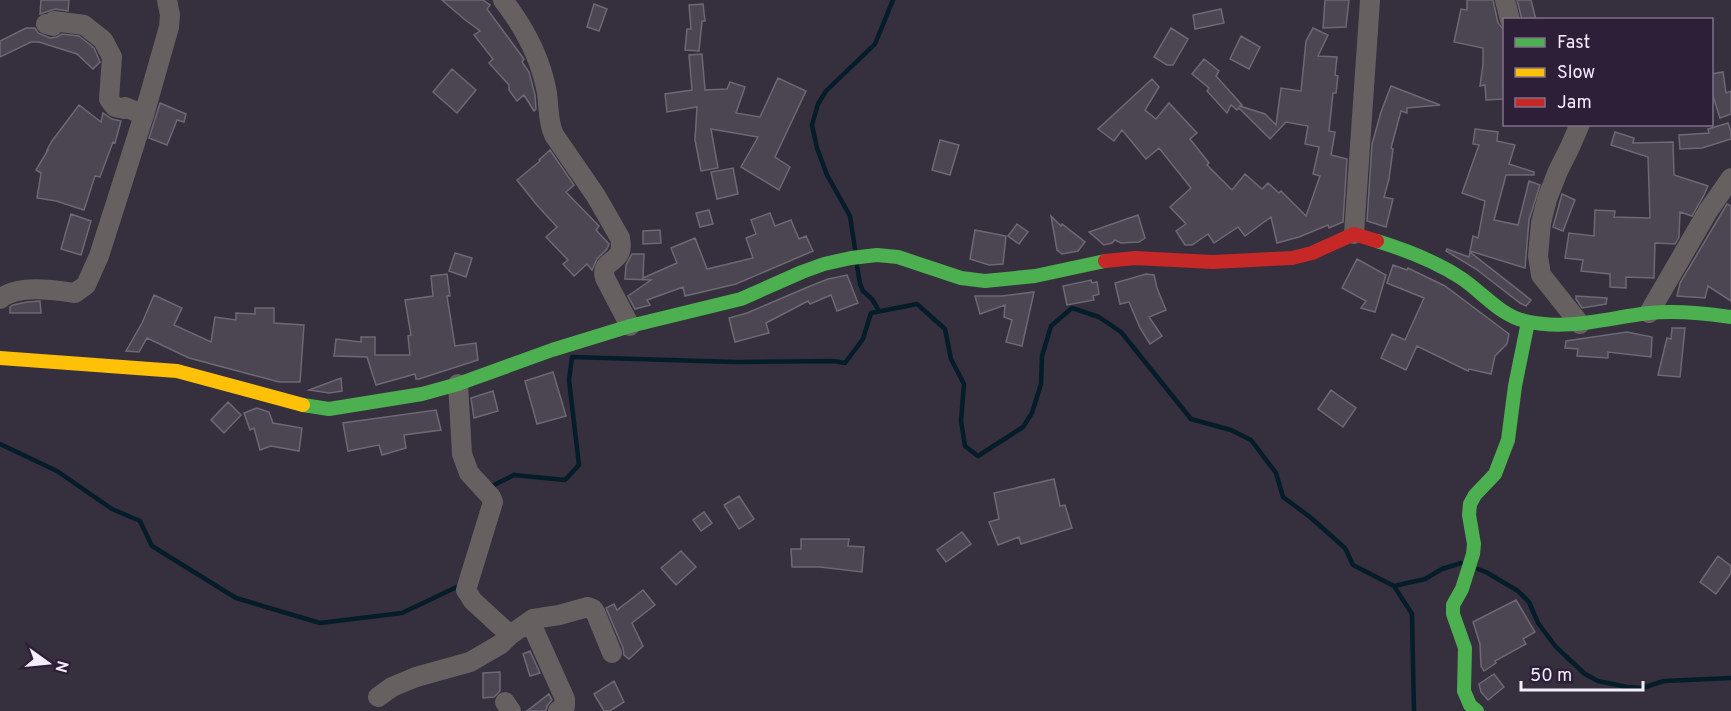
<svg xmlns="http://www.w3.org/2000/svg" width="1731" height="711" font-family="Overpass,sans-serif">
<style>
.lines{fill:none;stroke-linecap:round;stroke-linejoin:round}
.stream{stroke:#051d29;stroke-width:4.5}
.building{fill:#4c4652;stroke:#6e6874;stroke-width:1.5}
.street{stroke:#666160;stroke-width:20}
.fast{stroke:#4caf50;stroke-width:14}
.slow{stroke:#ffc107;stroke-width:14}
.jam{stroke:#c62828;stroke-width:14}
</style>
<rect width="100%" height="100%" fill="#362f3d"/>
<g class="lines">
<path class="stream" d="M855 249 850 216 827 175 817 148 812 125 818 104 826 91 875 44 893 0
M857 266 860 284 863 291 872 299 879 311
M0 444 57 471 112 509 140 521 152 546 236 598 320 623 402 613 461 585
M490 487 514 475 565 480 579 465 569 380 572 357 735 362 833 361 845 363 863 339 871 313 917 304 945 329 951 359 964 384 961 421 965 446 978 456 1023 427 1032 413 1041 384 1042 356 1051 326 1072 308 1099 317 1121 332 1191 419 1231 430 1251 440 1276 473 1283 497 1310 517 1345 548 1353 565 1394 586 1412 614 1414 711
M1478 569 1486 572 1518 591 1529 602 1538 623 1556 647 1585 674 1598 681 1627 687 1642 688 1664 681 1731 678
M1394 586 1425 579 1442 569 1461 563"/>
</g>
<path class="building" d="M41 0H69L68 11 55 9 40 14Z
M442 0H483L490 5 487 9 524 59 522 62 529 72 535 95 536 109 534 111 524 95 517 101 509 90V85L489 63 493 59 474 35 480 31 464 19Z
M1325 0H1349L1346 27 1323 28Z
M1467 0H1493L1498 23 1504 30V81H1503L1504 99 1486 100 1485 85 1480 86 1483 64V48L1454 42 1461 9 1467 10Z
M1517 0H1531L1536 20H1522Z
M594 4 607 9 599 31 587 27Z
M703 4 705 21H702L699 51 685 50 687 29H691L689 5Z
M1221 9 1224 23 1195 29 1193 15Z
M26 28H35L38 33 50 38 57 37 62 34 79 36 94 48 100 62 93 69 77 54 39 42H31L0 57V41Z
M1171 28 1188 39 1173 65H1167L1154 57Z
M1313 28 1328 35 1318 56 1337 57 1335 75 1338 76 1336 93H1333L1329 131 1335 132 1331 155 1347 159 1343 222 1329 228 1328 225 1299 237 1277 243 1271 217 1245 236 1238 227 1214 243 1208 234 1192 245H1185L1176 231 1186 224 1170 207 1191 188 1159 148 1146 159 1122 130 1114 141 1098 129 1152 79 1159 87 1145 110 1156 119 1169 103 1197 133 1190 139 1209 163 1207 165 1232 190 1245 174 1262 189 1268 183 1279 193 1281 191 1306 216 1320 176 1313 174 1319 147 1305 144 1308 126 1286 122 1270 139 1239 108 1237 110 1231 105 1227 113 1207 91 1209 88 1192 74 1204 59 1219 71 1216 76 1242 105 1240 106 1265 114 1276 125 1281 88 1301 91 1306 41Z
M1241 36 1260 47 1249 69 1230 59Z
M702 54 705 90 727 89 730 82 745 87 736 113 760 117 778 78 806 91 775 157 790 167 779 190 741 167 758 137 711 129 718 168 701 171 695 140 697 107 667 112 665 94 692 90 689 55Z
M452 69 476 90 457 113 433 92Z
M1723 72 1726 93 1731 91V114L1720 118 1712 93V74Z
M1391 86 1440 105 1407 108V113L1401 111 1391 148 1393 149 1389 179 1384 197 1393 199 1386 227 1367 221 1372 144 1381 112Z
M160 103 186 114 184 122 177 120 167 145 149 138Z
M79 105 101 122 103 113 112 119 121 121 115 143 113 142 100 177 95 176 84 210 56 201 37 198 41 173 36 170 48 150H47L52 141Z
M1728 123 1731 132V139L1702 148 1680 149 1679 135 1709 133 1708 129Z
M1475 129 1498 132 1497 141 1515 145 1509 164 1534 172V175H1506L1494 220 1518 225 1529 181 1540 185 1529 220 1525 268 1470 251 1473 236 1478 238 1485 201 1462 193 1479 145 1473 144Z
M1615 132 1634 138 1633 143 1673 142 1674 175 1708 186 1704 195 1692 216 1680 212 1679 237 1675 244 1655 243 1654 278 1626 277V288L1610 287V274L1581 271 1583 260 1565 258 1569 233 1594 236 1595 210 1615 211 1614 217 1650 218 1648 157 1611 145Z
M940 140 959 145 950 175 932 170Z
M550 150 574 185 566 192 599 226 596 230 609 244 607 249 597 259 592 270 587 264 574 276 563 264 568 260 546 237 557 227 536 204 517 180 540 161 539 160Z
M733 168 738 194 717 199 711 172Z
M1562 194 1575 200 1563 231 1553 227Z
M1727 204 1731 206V301L1708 286 1705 298 1677 296 1680 283Z
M709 210 713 224 700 227 696 213Z
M770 213 775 226 791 220 799 239 806 236 813 251 736 284 685 296 683 287 647 300 650 305 635 309 628 296 651 280 625 279 626 265 632 254H644L643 278 677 263 671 248 695 238 707 269 753 258 746 238 756 234 751 220Z
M71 214 91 221 81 255 61 249Z
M1138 215 1145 238 1139 242 1121 243 1115 240 1112 243 1104 245 1089 232Z
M1051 216 1061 226 1062 224 1085 242 1078 251 1062 254 1057 250Z
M1017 224 1028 232 1019 244 1008 236Z
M660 230 661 243 643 244V231Z
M975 230 1006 236 1003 264 989 265 970 259Z
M1447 249 1469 257 1470 252 1531 300 1526 306 1520 303 1476 269 1446 251Z
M455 253 472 258 466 277 449 271Z
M1357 259 1386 275 1375 312 1361 308 1366 301 1342 288Z
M1393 265 1407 270 1408 268 1445 286 1509 334 1507 344 1495 356 1491 374 1469 369 1468 371 1417 346 1406 370 1381 358 1392 334 1405 340 1424 298 1387 283Z
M447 274 450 296H447L455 346 476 343 478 360 419 379H416L415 374 376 385 367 357 334 356 336 339 361 342V337H375V355H410L408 336 411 335 405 300 433 296 431 276Z
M1146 274 1154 275 1157 288 1166 310 1149 317 1162 336 1150 344 1140 328 1129 302 1120 304 1115 283Z
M847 275 858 303 837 311 831 295 810 304 808 301 766 323 769 333 735 342 729 318 747 313 808 287 828 279Z
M1091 280 1092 283 1097 282 1099 294 1093 296 1094 300 1067 305 1063 286Z
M1034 292 1022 346 1006 342 1012 320 1004 317 1005 305 980 314 975 296H1002Z
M154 295 182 308 174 325 211 342 215 317 236 320V313L255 314V308H274V323L304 325 300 382H279L189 358 147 338 139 352 126 351 142 323Z
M1576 296 1607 298 1606 304 1582 308 1576 299Z
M40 301 41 313H10V307L13 305 27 302Z
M1672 328H1685L1680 377 1658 375 1667 338 1671 339Z
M1627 332 1652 337 1651 357 1608 352V358L1577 356 1578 349 1565 348 1566 341Z
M553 372 566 416 537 424 525 381Z
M341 378 342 391 329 393 309 390Z
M1331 390 1356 408 1343 427 1318 409Z
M493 391 498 411 474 418 471 398Z
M228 402 241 415 224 433 211 420Z
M257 408 269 412 273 423 302 428 299 451 271 446 260 450 254 428 250 430 244 413Z
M436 410 441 430 404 435 406 448 382 455 379 445 348 451 343 423Z
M1054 479 1060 506 1065 505 1072 528 1021 544 1019 537 998 545 989 522 999 519 994 493Z
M739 496 754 519 739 529 724 505Z
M704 512 712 523 701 531 693 520Z
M962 532 971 544 946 562 937 550Z
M801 539H849L848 546 864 547 862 572 820 567H792L791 549H801Z
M681 551 696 567 676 585 661 568Z
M1718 556 1731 566V573L1716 594 1700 582Z
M643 590 655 605 632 623 643 646 629 659 624 655 623 648 606 608 614 604 617 610Z
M1516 600 1535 632 1523 639 1526 644 1495 661 1496 663 1484 671 1481 666 1480 644 1473 622Z
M530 651 540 673 530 676 523 654Z
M500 672V691L494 697 483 698V673Z
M1494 674 1504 687 1488 700 1481 692 1479 684Z
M614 681 624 702 610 711H604L594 694Z
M549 694 552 700 547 706 546 711H527Z"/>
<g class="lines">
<path class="street" d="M503 0C524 27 541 59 547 93 549 108 548 122 554 135L596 196 620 238C626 266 599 257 605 278L630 326
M1505 0 1510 20
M46 24 53 26 54 21 84 25 103 40 112 57 109 99 115 107 124 109 125 107 144 115
M1580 124 1570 147 1558 171 1547 199 1541 223 1538 256 1541 275 1580 324
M1354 234 1370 0
M0 299C18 284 54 290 75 293L86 285 99 256 144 115 169 27 170 15 167 0
M1649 313 1708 211 1731 178
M458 384 462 454 469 473 491 497 493 502 466 590 473 601 510 635
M530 621 565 699V706L558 711
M378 697 392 687 416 677 470 662 501 644 510 635 533 619 559 615 588 607 593 609 596 614 612 653
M505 702 511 711"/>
<path class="fast" d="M1377 241C1406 250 1435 261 1461 278 1482 292 1501 316 1525 321 1567 331 1607 318 1649 313 1676 310 1704 313 1731 317
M303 405 329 409 422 394 458 384 552 350 630 326 741 299 802 272 824 264 851 258 877 255 898 257 961 278 985 281 1035 276 1105 261
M1477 711 1470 705 1464 691 1465 648 1453 614V605L1462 589 1473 554 1474 544 1469 515 1470 504 1475 495 1495 474 1508 440 1515 386 1528 322"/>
<path class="slow" d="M0 358 177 371 303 405"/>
<path class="jam" d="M1105 261 1135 258 1213 262 1292 258 1312 253 1354 234 1377 241"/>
</g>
<rect x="1503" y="18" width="210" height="108" fill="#2d1f38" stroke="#7d7187" stroke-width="1.5"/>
<rect x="1515" y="38" width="30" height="9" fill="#4caf50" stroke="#7d7187" stroke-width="1.5"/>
<text x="1557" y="48" font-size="18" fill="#f5edfe">Fast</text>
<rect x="1515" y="68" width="30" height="9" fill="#ffc107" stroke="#7d7187" stroke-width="1.5"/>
<text x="1557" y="78" font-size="18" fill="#f5edfe">Slow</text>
<rect x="1515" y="98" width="30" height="9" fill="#c62828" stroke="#7d7187" stroke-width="1.5"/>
<text x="1557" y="108" font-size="18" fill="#f5edfe">Jam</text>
<g transform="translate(48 663) rotate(105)" stroke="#2d1f38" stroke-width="4.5" paint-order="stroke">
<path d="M0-4.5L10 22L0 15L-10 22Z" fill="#f5edfe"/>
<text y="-9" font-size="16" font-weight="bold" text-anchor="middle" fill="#f5edfe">N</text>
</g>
<path d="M1521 681v9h122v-9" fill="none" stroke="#f5edfe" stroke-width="3"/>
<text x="1530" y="681" font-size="18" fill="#f5edfe" stroke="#2d1f38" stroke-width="4.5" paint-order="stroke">50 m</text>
</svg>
